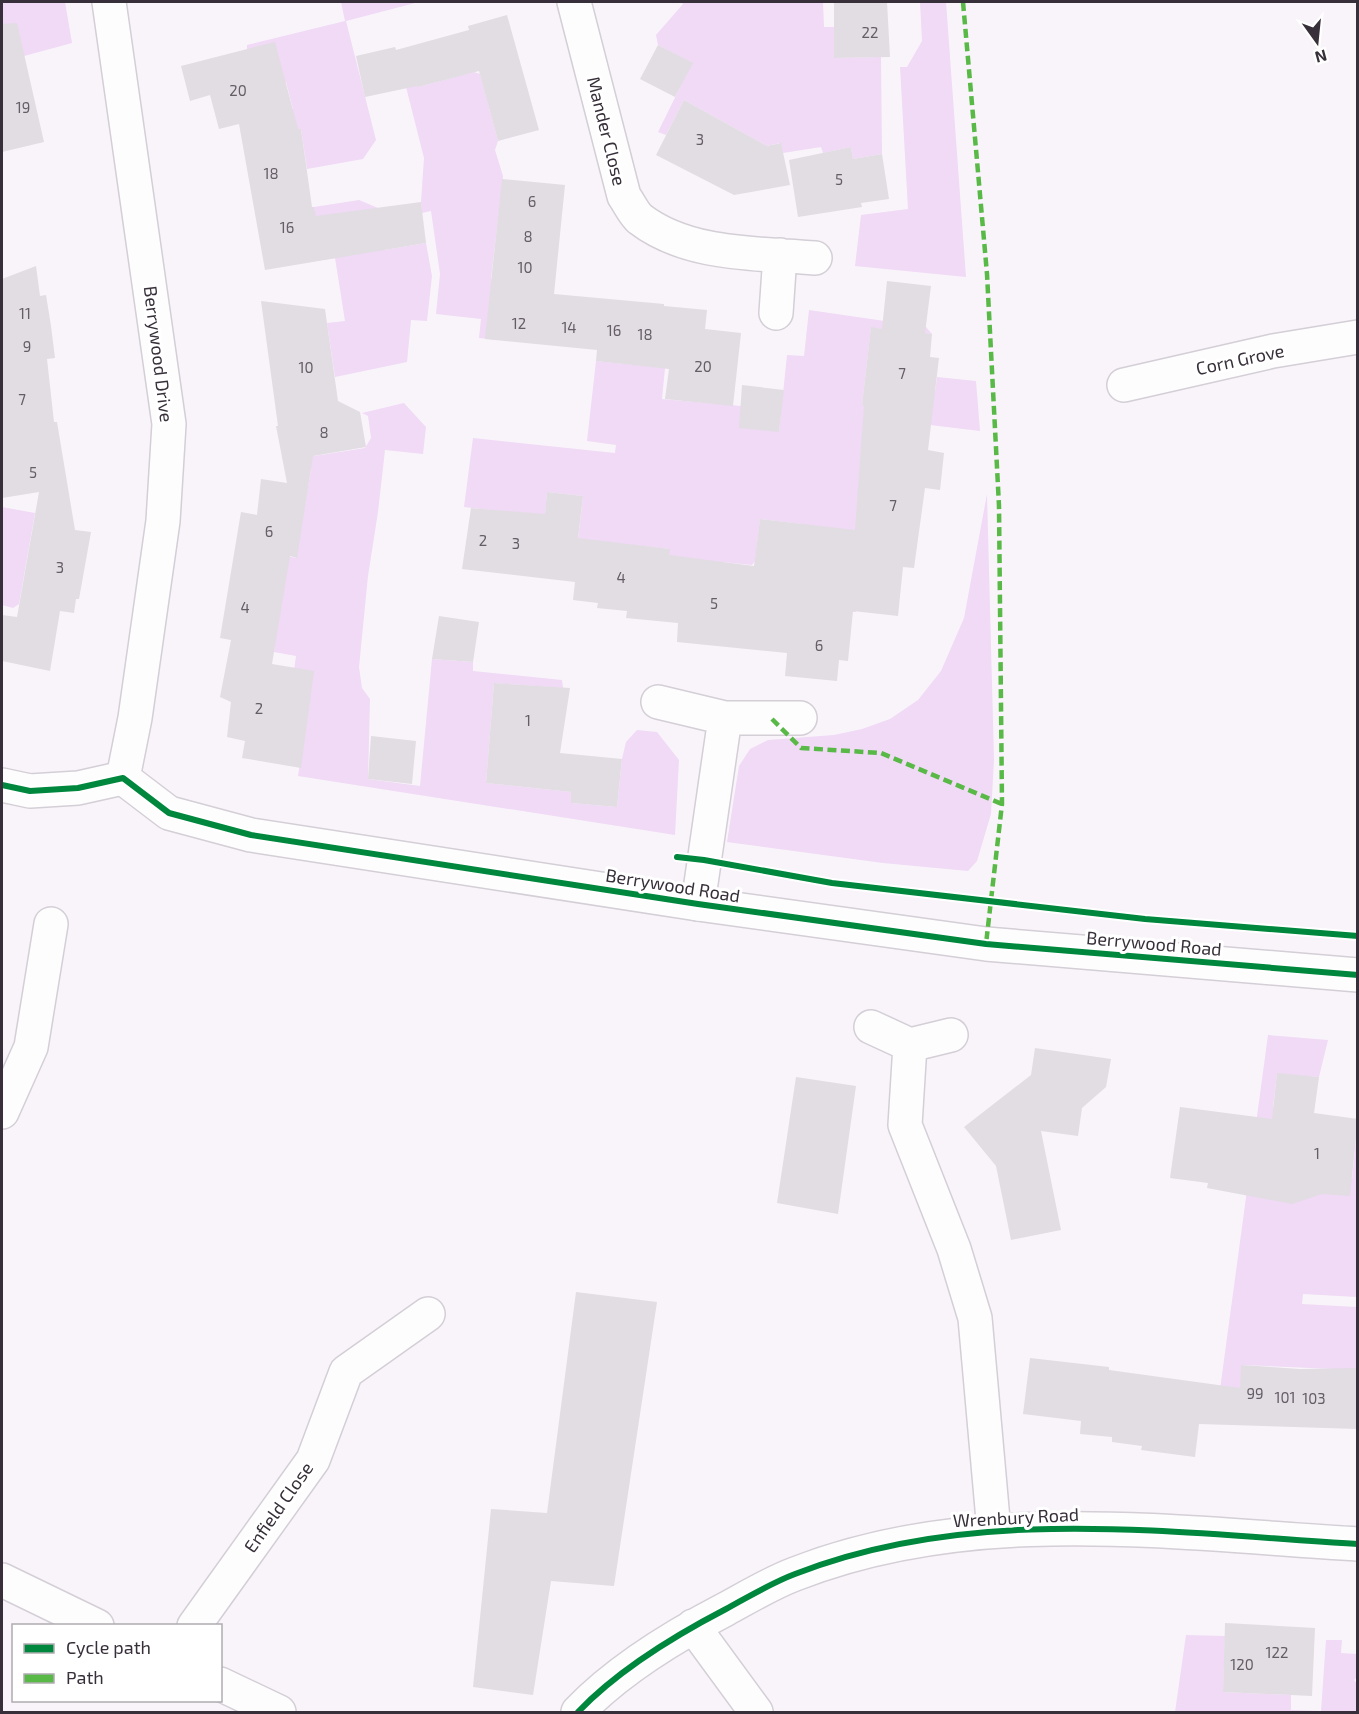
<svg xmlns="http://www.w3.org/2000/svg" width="1359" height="1714" font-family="'Exo 2',sans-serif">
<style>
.green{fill:#f0daf6}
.building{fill:#e2dce3}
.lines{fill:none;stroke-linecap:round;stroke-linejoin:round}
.minor-casing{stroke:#d4ced6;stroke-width:36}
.tertiary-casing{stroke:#d4ced6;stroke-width:36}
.minor{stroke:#fefdfe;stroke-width:33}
.tertiary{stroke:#fefdfe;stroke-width:33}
.quiet{stroke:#58b947;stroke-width:4.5;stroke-dasharray:9 4.5;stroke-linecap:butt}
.cycleway-casing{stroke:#fff;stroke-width:10}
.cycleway{stroke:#00873e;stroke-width:6}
.labels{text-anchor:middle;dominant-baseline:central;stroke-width:6;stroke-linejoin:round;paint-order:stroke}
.number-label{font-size:15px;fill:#645d66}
.street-label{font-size:18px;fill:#372f39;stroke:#fff}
</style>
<rect width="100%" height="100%" fill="#f9f4fa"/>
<path class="green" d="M2 2H65L72 43 2 62Z
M341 2H419L346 21 376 140 363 159 307 169 301 129 273 133 271 115 293 109 286 82 247 49V45L345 21Z
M681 2H823L824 27H834V58L881 57 882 154 853 159 851 147 823 153 821 147 783 153 780 143 767 146 684 100 666 135 658 132 692 63 658 45 656 35 683 4Z
M920 2H946L966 277 855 266 861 215 908 209 900 67H907L922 41Z
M474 72 480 74 498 141 495 150 503 176 491 279 502 281 498 340 479 338 481 319 436 314 440 274 431 211 422 213 421 202 424 158 405 83 416 80 418 87Z
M359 200 378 208 384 250 426 243 432 276 427 321 411 320 407 362 335 377 327 323 345 321 335 258 323 260 314 207Z
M809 310 926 327 932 334 871 328 862 405 924 412 926 391 935 392 937 377 976 381 980 431 930 425 859 571 856 612H843L802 524 760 519 755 561 752 565 723 562 720 583 660 621 669 549 578 539 583 496 547 492 545 516 464 507 473 438 615 453 616 445 587 441 596 361 665 368 662 399 741 406 779 432 787 355 804 356Z
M404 403 426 427 423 454 385 450 378 512 368 576 359 667 362 688 370 699 368 779 420 786 432 659 473 662V671L562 680 563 688 494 683 486 783 571 792V803L617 807 622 759 626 742 637 730 657 732 679 760 675 835 298 776 307 718 288 715 296 656 274 652 283 555 296 558 311 469 308 457 365 448 371 438 368 416 362 413Z
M987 494 994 760 991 814 977 861 968 871 883 863 727 842 739 766 750 749 768 740 834 735 862 729 890 719 918 700 941 671 964 618Z
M2 507 35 513 19 604 13 608 2 605Z
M1268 1035 1328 1040 1319 1077 1277 1074 1273 1107 1285 1110 1328 1176 1352 1179 1357 1129V1297L1303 1294 1302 1304 1357 1307V1370L1242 1365 1239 1419H1216Z
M1186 1635 1225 1636 1223 1692 1291 1695V1710L1321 1711 1326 1640H1342L1341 1653 1357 1654V1677L1354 1680 1357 1684V1712H1175Z"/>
<path class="building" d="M834 2H887L890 57 834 58Z
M507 15 539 130 498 141 479 71 418 87 417 86 365 97 356 56 395 47 396 50 469 30 468 26Z
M17 23 44 142 2 152V24Z
M275 42 298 129H301L312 207H314L316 216 421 202 426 243 265 270 239 124 219 129 210 95 190 101 181 66Z
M658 45 693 63 675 97 640 79Z
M684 100 767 146 781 143 790 185 734 195 656 155Z
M851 147 853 159 882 154 889 199 861 203 862 207 798 217 789 160Z
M502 179 565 185 554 294 664 304V306L707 310 705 329 741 333 733 406 665 399 669 369 596 361 597 350 485 339Z
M36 266 40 296 46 295 51 326 55 358 47 359 54 422H57L75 530 91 532 79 599H76L74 613 60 611 50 671 2 661V615L17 617 39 492 2 498V279Z
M887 281 931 286 925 333 932 334 930 357 939 358 928 450 944 453 940 490 925 488 914 568 903 567 898 616 853 611 848 661 839 660 837 681 785 676 787 653 677 642 678 623 626 618 627 611 597 608 598 603 573 600 575 582 462 569 471 508 545 514 547 492 583 496 578 538 670 549 669 555 754 566 760 519 855 530 864 406 862 405 871 327 882 329Z
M261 301 325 309 338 401 360 412 366 447 313 456 297 558 290 556 272 664 314 671 301 768 242 758 245 741 227 737 231 702 220 697 231 640 220 638 241 512 257 515 261 479 287 483 276 426H278Z
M742 385 784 390 779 432 739 428Z
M439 616 479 622 473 662 432 659Z
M494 683 570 688 560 753 622 759 617 807 571 803V792L486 783Z
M371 736 416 741 412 784 368 779Z
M1035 1048 1111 1059 1106 1087 1082 1108 1078 1136 1041 1131 1061 1230 1011 1240 996 1166 964 1127 1031 1075Z
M1277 1073 1319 1077 1314 1113 1358 1119 1350 1196 1322 1194 1292 1204 1207 1188 1208 1183 1170 1178 1180 1107 1272 1119Z
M796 1077 856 1086 838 1214 777 1203Z
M576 1292 657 1302 614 1586 551 1581 533 1695 473 1687 491 1509 547 1513Z
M1030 1358 1109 1367V1370L1240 1388 1241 1365 1300 1369 1358 1368V1429L1199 1424 1195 1457 1141 1450 1142 1446 1112 1442V1437L1080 1434 1081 1421 1023 1414Z
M1225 1623 1315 1628 1312 1696 1223 1692Z"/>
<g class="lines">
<g class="minor-casing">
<path id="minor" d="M109 2 169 424 163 521 135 718 123 778
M574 2 624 196C629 203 634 214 640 219 688 256 758 253 815 258
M776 313 780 255
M1124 385 1273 351 1358 337
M658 702 725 718H800
M698 904 725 718
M871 1027 910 1045 951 1035
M910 1045 905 1125 954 1249 975 1318 994 1531
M2 1112 31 1047 51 924
M2 1580 97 1626
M194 1626 313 1460 346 1372 428 1314
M693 1626 756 1712
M220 1684 279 1712
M578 1712C618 1670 674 1636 726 1609 748 1597 771 1583 795 1574 973 1504 1171 1533 1358 1544"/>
</g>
<g class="tertiary-casing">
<path id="tertiary" d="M2 785 30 791 78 788 123 778 169 813 251 835 698 904 986 944 1358 975"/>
</g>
<use href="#minor" class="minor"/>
<use href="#tertiary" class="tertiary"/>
<path class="quiet" d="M963 2 987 274 999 506 1002 804 986 944
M772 719 801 748 881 753 1002 804"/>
<g class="cycleway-casing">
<path id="cycleway" d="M2 785 30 791 78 788 123 778 169 813 251 835 698 904 986 944 1358 975
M677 857 704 860 832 883 1145 919 1358 936
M578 1712C618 1670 674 1636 726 1609 748 1597 771 1583 795 1574 973 1504 1171 1533 1358 1544"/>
</g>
<use href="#cycleway" class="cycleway"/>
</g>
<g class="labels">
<g class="number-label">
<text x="870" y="32">22</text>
<text x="238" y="90">20</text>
<text x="23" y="107">19</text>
<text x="700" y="139">3</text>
<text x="271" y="173">18</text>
<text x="839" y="179">5</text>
<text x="532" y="201">6</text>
<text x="287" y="227">16</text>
<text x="528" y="236">8</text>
<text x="525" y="267">10</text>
<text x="25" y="313">11</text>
<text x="519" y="323">12</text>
<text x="569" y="327">14</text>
<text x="614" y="330">16</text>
<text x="645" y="334">18</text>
<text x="27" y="346">9</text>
<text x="703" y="366">20</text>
<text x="306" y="367">10</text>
<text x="902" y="373">7</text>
<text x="22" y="399">7</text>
<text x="324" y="432">8</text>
<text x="33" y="472">5</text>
<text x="893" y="505">7</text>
<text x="269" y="531">6</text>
<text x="483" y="540">2</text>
<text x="516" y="543">3</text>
<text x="60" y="567">3</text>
<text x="621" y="577">4</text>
<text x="714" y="603">5</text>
<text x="245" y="607">4</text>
<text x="819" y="645">6</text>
<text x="259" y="708">2</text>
<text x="528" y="720">1</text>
<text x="1317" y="1153">1</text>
<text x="1255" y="1393">99</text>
<text x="1285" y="1397">101</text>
<text x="1314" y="1398">103</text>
<text x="1277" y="1652">122</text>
<text x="1242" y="1664">120</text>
</g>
<g class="street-label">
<text transform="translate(607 131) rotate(76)">Mander Close</text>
<text transform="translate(159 354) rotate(83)">Berrywood Drive</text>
<text transform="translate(1240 359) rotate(-12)">Corn Grove</text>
<text transform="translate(673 885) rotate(9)">Berrywood Road</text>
<text transform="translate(1154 943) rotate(5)">Berrywood Road</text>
<text transform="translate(278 1507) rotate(-55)">Enfield Close</text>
<text transform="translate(1016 1517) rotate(-3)">Wrenbury Road</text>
</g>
</g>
<rect width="1359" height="1714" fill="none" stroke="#372f39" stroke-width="6"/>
<rect x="12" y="1624" width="210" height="78" fill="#ffffff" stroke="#afacb0" stroke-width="1.5"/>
<rect x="24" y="1644" width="30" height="9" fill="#00873e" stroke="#afacb0" stroke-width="1.5"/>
<text x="66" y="1654" font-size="18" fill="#372f39">Cycle path</text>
<rect x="24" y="1674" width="30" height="9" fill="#58b947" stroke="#afacb0" stroke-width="1.5"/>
<text x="66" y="1684" font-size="18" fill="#372f39">Path</text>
<g transform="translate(1317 42) rotate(165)" stroke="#ffffff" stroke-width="4.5" paint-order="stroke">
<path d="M0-4.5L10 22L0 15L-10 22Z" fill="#372f39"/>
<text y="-9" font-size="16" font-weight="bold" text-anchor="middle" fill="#372f39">N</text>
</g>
</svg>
